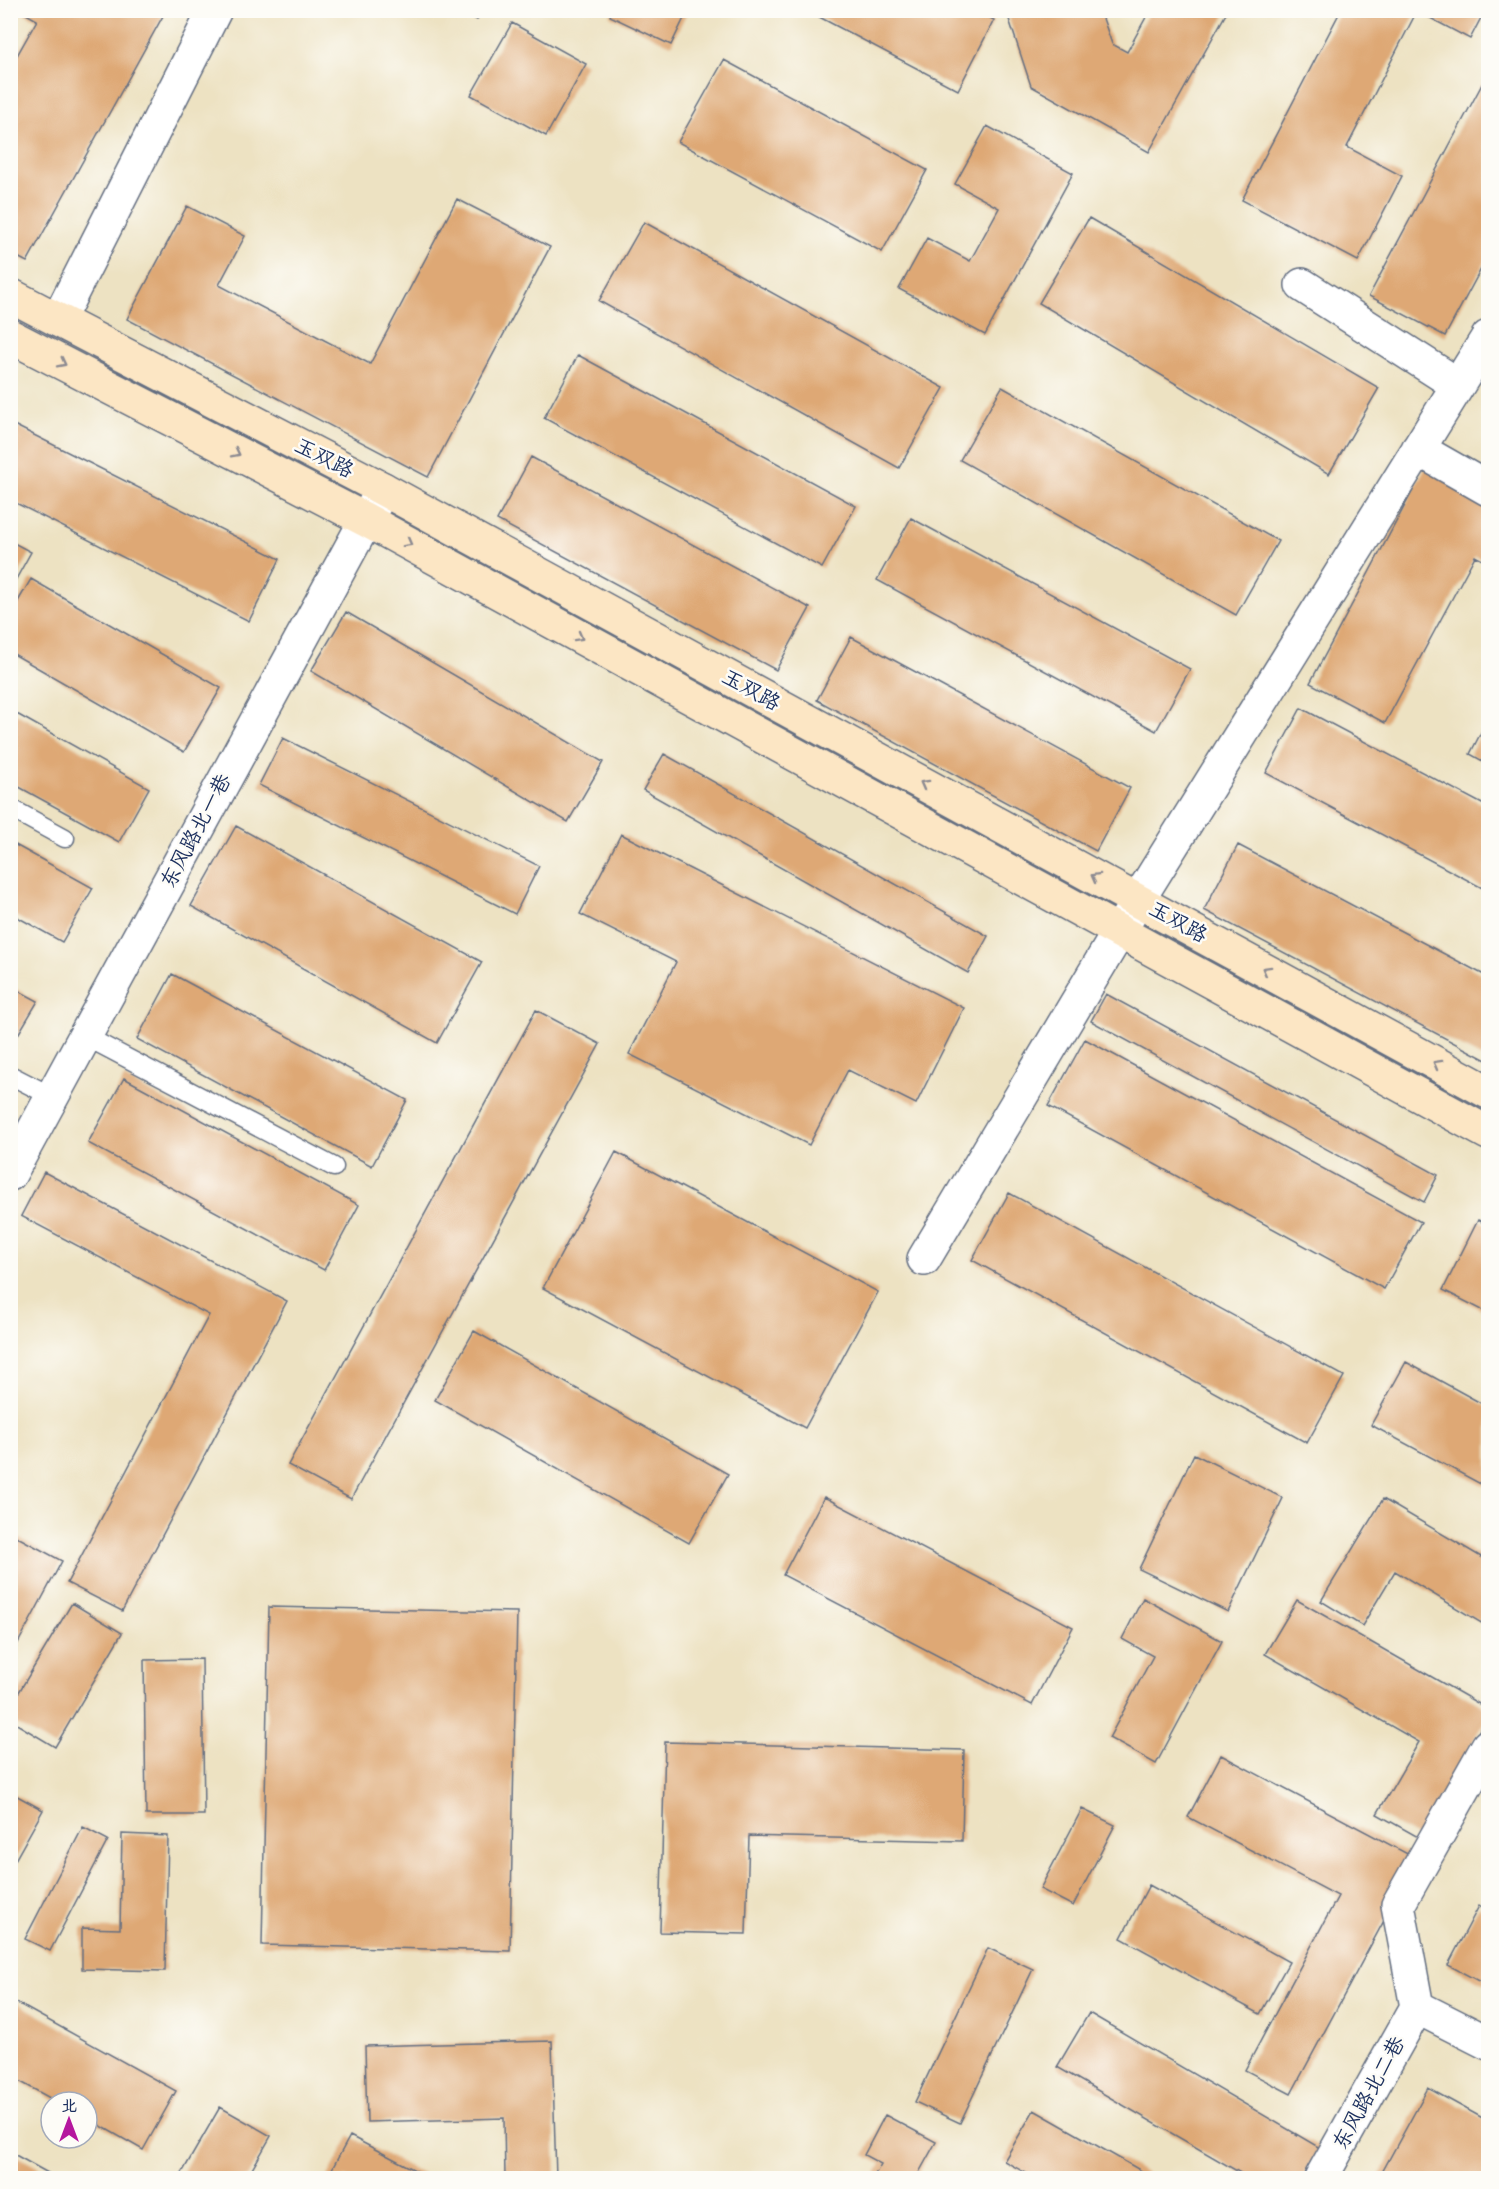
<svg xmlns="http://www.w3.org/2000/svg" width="1499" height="2189" font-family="'Balsamiq Sans','LXGW WenKai TC',sans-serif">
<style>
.building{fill:#dea875}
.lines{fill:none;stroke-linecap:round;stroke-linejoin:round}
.lane-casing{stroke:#646e81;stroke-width:21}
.street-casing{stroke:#646e81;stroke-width:36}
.secondary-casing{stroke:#646e81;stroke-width:36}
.lane{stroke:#fff;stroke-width:18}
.street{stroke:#fff;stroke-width:33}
.secondary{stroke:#fce6c4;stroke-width:33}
.oneway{stroke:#8c8a91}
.labels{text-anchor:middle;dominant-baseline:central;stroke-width:5;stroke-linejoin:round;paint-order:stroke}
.street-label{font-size:21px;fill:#1b2f5e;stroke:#fdfcf7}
</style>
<rect width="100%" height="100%" fill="#fdfcf7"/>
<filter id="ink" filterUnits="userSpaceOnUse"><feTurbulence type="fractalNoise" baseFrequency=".0167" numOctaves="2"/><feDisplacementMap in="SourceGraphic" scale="12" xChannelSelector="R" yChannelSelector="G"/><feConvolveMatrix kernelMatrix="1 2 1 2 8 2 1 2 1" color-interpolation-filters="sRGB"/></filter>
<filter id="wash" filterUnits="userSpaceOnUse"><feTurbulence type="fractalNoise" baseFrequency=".008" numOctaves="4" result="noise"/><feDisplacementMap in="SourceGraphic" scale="24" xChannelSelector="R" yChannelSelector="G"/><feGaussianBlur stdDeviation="1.35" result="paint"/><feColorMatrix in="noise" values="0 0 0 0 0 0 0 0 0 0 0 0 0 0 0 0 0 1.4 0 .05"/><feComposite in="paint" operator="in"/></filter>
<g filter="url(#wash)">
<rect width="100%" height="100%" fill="#ede2c2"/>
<g id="blocks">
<path class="building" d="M19 10H157L164 14 27 262 10 253V68L37 20Z
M457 10H482L477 20Z
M613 10H688L671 45 610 16Z
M806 10H975L994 20 958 90Z
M1006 10H1100L1112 44 1127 52 1150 10H1228L1149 152 1031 86Z
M1341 10H1485L1470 39 1417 11 1347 147 1402 176 1358 261 1242 200Z
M512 23 586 64 546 136 471 95Z
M724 60 927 170 882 252 678 142Z
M1488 73V256L1445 336 1369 296Z
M987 126 1073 173 985 335 899 289 927 238 970 261 999 208 955 184Z
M457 199 550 247 428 477 127 319 187 206 245 236 219 285 370 364Z
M1089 218 1379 388 1329 474 1039 303Z
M644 222 944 388 899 468 599 301Z
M578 355 856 506 822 568 544 418Z
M1002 387 1278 541 1236 615 960 460Z
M10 423 280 559 249 621 10 500Z
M531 457 810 608 776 670 497 520Z
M1426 466 1488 499V563L1475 556 1385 723 1310 683Z
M911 518 1190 669 1156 731 877 580Z
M10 541 31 552 10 590Z
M31 579 221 688 184 752 10 652V615Z
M346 612 603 762 568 822 311 671Z
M851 637 1130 788 1096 851 817 700Z
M1301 708 1488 807V891L1266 773Z
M15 713 149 788 119 842 10 782V721Z
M1488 719V764L1470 754Z
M283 738 539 866 515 914 259 785Z
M664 754 988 936 968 973 643 790Z
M236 826 482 962 437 1043 191 906Z
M621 834 964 1008 916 1104 848 1070 809 1145 629 1054 676 962 580 914Z
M10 842 93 888 62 942 10 913Z
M1238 845 1488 977V1061L1204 910Z
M172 974 407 1100 372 1166 137 1039Z
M10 986 38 1001 10 1048Z
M1106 994 1438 1175 1424 1202 1091 1021Z
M536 1010 600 1044 351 1499 288 1465Z
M1085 1039 1421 1222 1384 1289 1048 1106Z
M124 1078 359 1205 324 1270 88 1143Z
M616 1152 878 1292 805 1428 543 1288Z
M44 1172 287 1301 122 1611 67 1583 209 1315 21 1216Z
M1009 1193 1344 1376 1307 1443 972 1260Z
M1478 1220 1488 1225V1313L1443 1290Z
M474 1331 728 1474 689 1543 435 1400Z
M1406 1362 1488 1407V1488L1371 1425Z
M1194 1454 1283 1498 1228 1612 1139 1569Z
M824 1497 1073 1627 1032 1705 783 1575Z
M1383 1499 1488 1561V1627L1395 1571 1362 1626 1321 1601Z
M10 1533 62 1561 10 1658Z
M1143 1598 1222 1641 1156 1764 1109 1738 1153 1656 1122 1639Z
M1297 1600 1488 1709V1715L1418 1837 1377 1814 1419 1742 1265 1654Z
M72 1603 122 1633 55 1747 10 1720V1707Z
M269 1607 517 1612 510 1951 262 1945Z
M202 1659 204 1815H146L144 1660Z
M665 1742 964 1750 962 1841 749 1836 746 1934 660 1932Z
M1221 1755 1417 1859 1291 2094 1245 2070 1338 1896 1188 1817Z
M10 1792 43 1810 10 1869Z
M1082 1809 1115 1825 1073 1906 1040 1889Z
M83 1827 108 1840 50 1951 25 1939Z
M122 1834 168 1836 165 1971 82 1969V1928L120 1929Z
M1149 1885 1289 1962 1260 2014 1121 1938Z
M1479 1906 1488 1912V1986L1448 1965Z
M988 1948 1033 1969 960 2123 915 2102Z
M10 1999 176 2091 143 2150 87 2118V2102H57L10 2076Z
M1089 2013 1320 2148 1302 2178H1249L1057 2067Z
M552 2041 556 2178H505L504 2118 367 2122 365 2046Z
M1428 2088 1488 2121V2178H1470L1462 2174 1460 2178H1379Z
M220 2107 271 2136 247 2178H179Z
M1034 2110 1154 2178H1035L1004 2161Z
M885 2115 936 2142 916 2178H873L881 2164 864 2155Z
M350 2136 430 2178H327Z
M10 2152 57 2178H10Z"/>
</g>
</g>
<g filter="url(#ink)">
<use href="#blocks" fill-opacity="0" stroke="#646e81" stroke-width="1.5"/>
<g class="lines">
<g class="lane-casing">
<path id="lane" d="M10 808 65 838
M85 1036 334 1167
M10 1075 53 1097"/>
</g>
<g class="street-casing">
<path id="street" d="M1302 285 1458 385
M58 320 215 10
M1418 449 1488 489
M10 1174 383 489
M924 1259 1138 900 1488 337
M1488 1746 1398 1905 1417 2007 1488 2043
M1321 2178 1417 2007"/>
</g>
<g class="secondary-casing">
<path id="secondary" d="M10 295 383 489 1488 1092
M10 336 366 520 1488 1133"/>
</g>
<use href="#lane" class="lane"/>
<use href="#street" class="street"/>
<use href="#secondary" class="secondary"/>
</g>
<defs><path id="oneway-chevron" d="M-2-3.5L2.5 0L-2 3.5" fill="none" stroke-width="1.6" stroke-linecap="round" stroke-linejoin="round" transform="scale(1.5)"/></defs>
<g class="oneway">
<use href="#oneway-chevron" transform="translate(62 363) rotate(27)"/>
<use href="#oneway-chevron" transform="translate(236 453) rotate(27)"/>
<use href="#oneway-chevron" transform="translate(408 543) rotate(29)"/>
<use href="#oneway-chevron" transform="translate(579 637) rotate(29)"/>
<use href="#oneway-chevron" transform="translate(924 784) rotate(-151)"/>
<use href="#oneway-chevron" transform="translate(1095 877) rotate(-151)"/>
<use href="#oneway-chevron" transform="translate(1266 970) rotate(-151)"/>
<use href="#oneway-chevron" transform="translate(1437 1064) rotate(-151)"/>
</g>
</g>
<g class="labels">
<g class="street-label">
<text transform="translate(324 458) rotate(27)">玉双路</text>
<text transform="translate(751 690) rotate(29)">玉双路</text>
<text transform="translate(196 831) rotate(-62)">东风路北一巷</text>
<text transform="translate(1178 922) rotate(29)">玉双路</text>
<text transform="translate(1369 2093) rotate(-61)">东风路北二巷</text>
</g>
</g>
<rect width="1499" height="2189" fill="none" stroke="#fdfcf7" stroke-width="36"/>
<g transform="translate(69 2120)"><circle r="28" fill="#fdfcf7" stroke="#a3aaba" stroke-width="1.5"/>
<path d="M0-4.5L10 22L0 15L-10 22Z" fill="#b5179e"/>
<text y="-9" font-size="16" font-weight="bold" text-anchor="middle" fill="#1b2f5e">北</text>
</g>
</svg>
